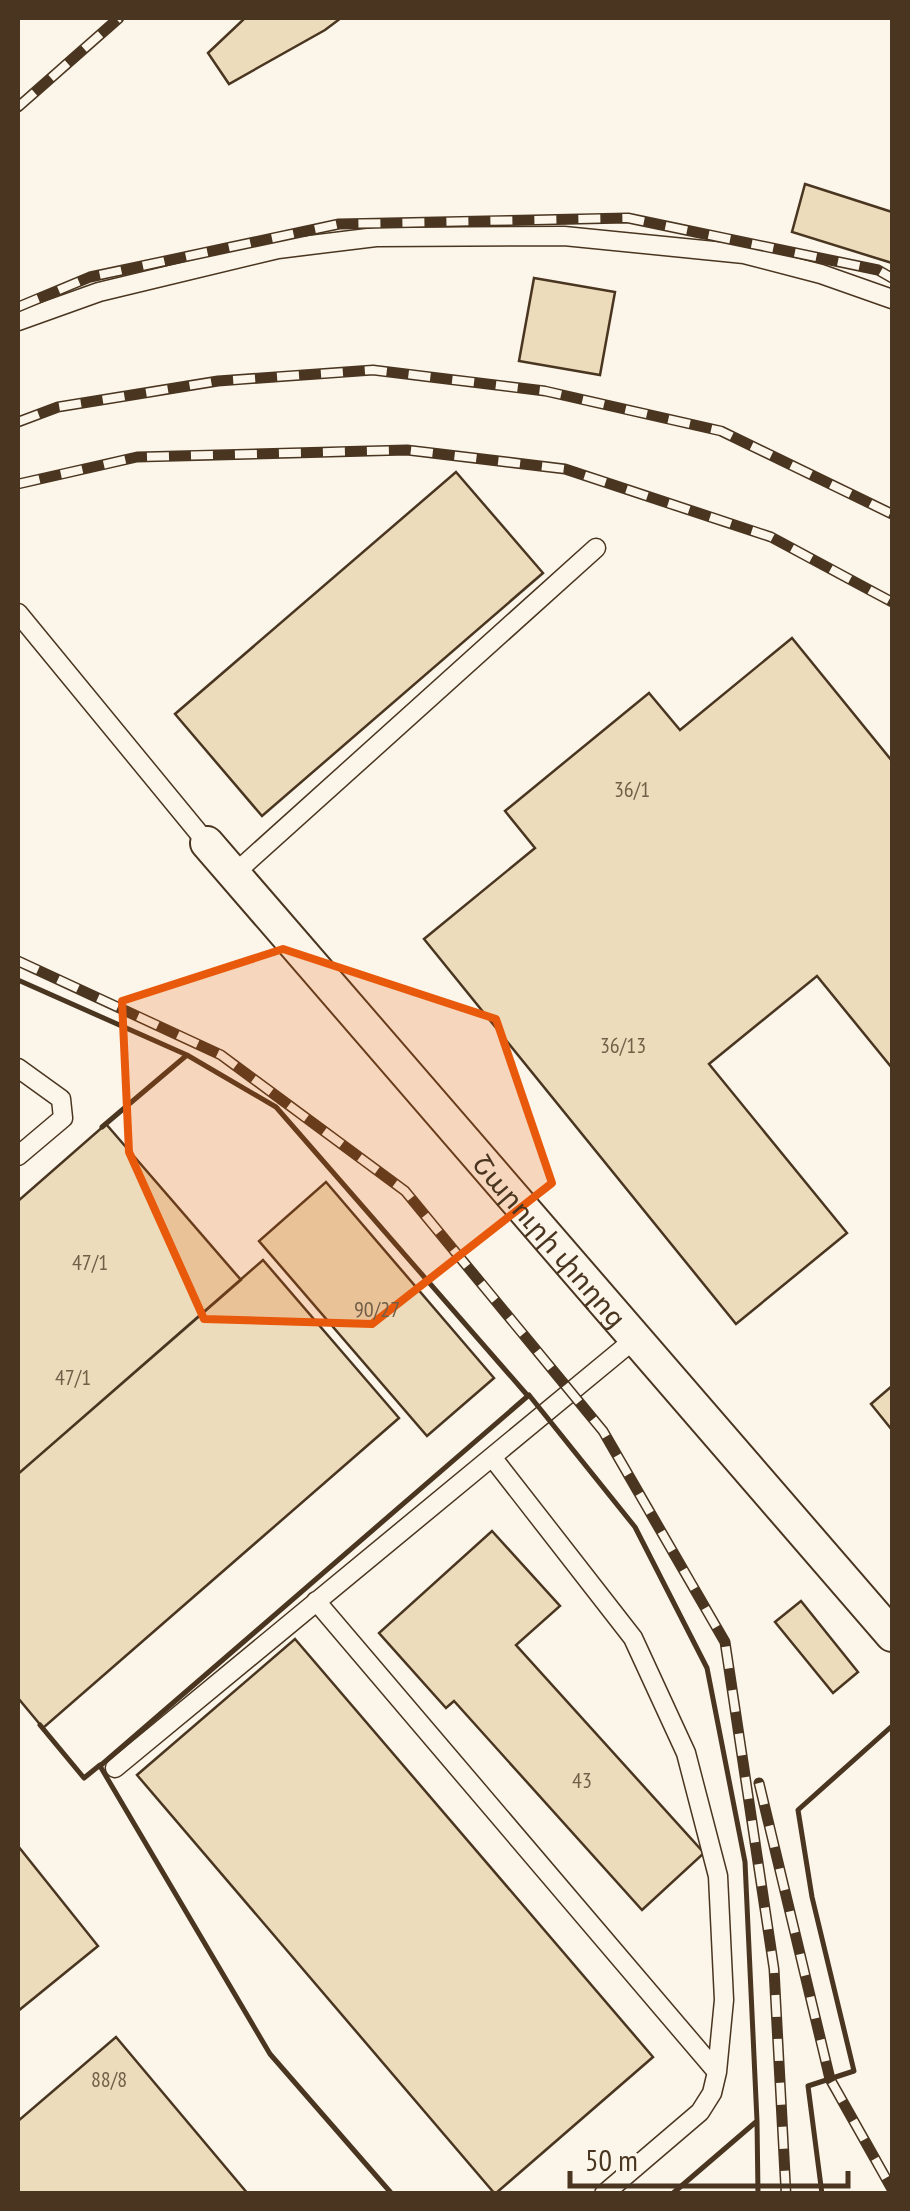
<svg xmlns="http://www.w3.org/2000/svg" width="910" height="2211" font-family="'PT Sans Narrow','Noto Sans Armenian',sans-serif">
<style>
.building{fill:#ecdcbc;stroke:#4a3520;stroke-width:2.5}
.lines{fill:none;stroke-linecap:round;stroke-linejoin:round}
.service-casing{stroke:#4a3520;stroke-width:21}
.minor-casing{stroke:#4a3520;stroke-width:36}
.service{stroke:#fbf6e9;stroke-width:18}
.minor{stroke:#fbf6e9;stroke-width:32}
.rail-casing{stroke:#4a3520;stroke-width:11}
.rail{stroke:#fbf6e9;stroke-width:8;stroke-dasharray:22;stroke-linecap:butt}
.wall{stroke:#4a3520;stroke-width:5}
.marked{fill:#e8590c;fill-opacity:0.2;stroke:#e8590c;stroke-width:8;stroke-linejoin:round}
.labels{text-anchor:middle;dominant-baseline:central;stroke-width:8;stroke-linejoin:round;paint-order:stroke}
.number-label{font-size:22px;fill:#725f47}
.street-label{font-size:28px;fill:#4a3520;stroke:#fbf6e9}
</style>
<rect width="100%" height="100%" fill="#fbf6e9"/>
<path class="building" d="M245 18H341L325 30 229 84 208 53Z
M805 184 892 212V263L792 232Z
M534 278 615 292 600 375 519 361Z
M456 472 543 573 262 816 175 714Z
M792 638 892 761V1068L817 976 709 1064 847 1233 736 1324 424 939 535 848 505 811 649 693 680 730Z
M106 1124 241 1280 18 1474V1201Z
M326 1182 494 1378 427 1436 259 1241Z
M263 1260 399 1418 43 1728 18 1698V1474Z
M892 1386V1430L871 1404Z
M492 1531 560 1606 516 1645 704 1853 642 1910 454 1701 446 1708 379 1633Z
M801 1601 858 1672 833 1693 775 1622Z
M295 1639 653 2057 495 2194 137 1775Z
M18 1846 98 1946 18 2011Z
M116 2037 248 2194H18V2121Z"/>
<g class="lines">
<g class="service-casing">
<path id="service" d="M18 321 99 292 278 249 376 237 564 236 744 254 821 274 892 299
M18 613 207 843
M234 874 596 548
M18 1068 61 1099 63 1118 18 1156
M492 1457 633 1638 686 1753 718 1876 724 2000 717 2072 712 2093 700 2112 604 2194
M316 1601 717 2072
M115 1768 636 1338"/>
</g>
<g class="minor-casing">
<g id="minor">
<path id="s1" d="M207 843 892 1635"/>
</g>
</g>
<use href="#service" class="service"/>
<use href="#minor" class="minor"/>
<g class="rail-casing">
<path id="rail" d="M18 107 119 18
M18 307 90 277 339 224 628 218 878 270 892 278
M18 422 58 407 218 381 373 370 545 391 721 431 892 514
M18 484 137 457 407 450 565 469 771 537 892 602
M18 961 221 1055 405 1191 603 1431 725 1642 774 1969 786 2194
M759 1783 830 2079 892 2189"/>
</g>
<use href="#rail" class="rail"/>
<path class="wall" d="M18 980 187 1055
M102 1127 187 1055 276 1107 528 1396
M40 1725 84 1778 100 1765
M757 2121 758 2194
M392 2194 270 2054 100 1766 529 1395 635 1527 707 1668 745 1862 757 2121 672 2194
M822 2194 808 2086 854 2071 812 1897 798 1810 892 1726"/>
</g>
<path class="marked" d="M283 949 496 1019 552 1183 372 1324 204 1319 129 1152 122 1001Z"/>
<g class="labels">
<g class="number-label">
<text x="632" y="789">36/1</text>
<text x="623" y="1045">36/13</text>
<text x="90" y="1262">47/1</text>
<text x="377" y="1309">90/27</text>
<text x="73" y="1377">47/1</text>
<text x="582" y="1780">43</text>
<text x="109" y="2079">88/8</text>
</g>
<g class="street-label">
<text stroke="none"><textPath href="#s1" startOffset="525">Շարուրի փողոց</textPath></text>
</g>
</g>
<rect width="910" height="2211" fill="none" stroke="#4a3520" stroke-width="40"/>
<path d="M570 2171v15h278v-15" fill="none" stroke="#4a3520" stroke-width="5"/>
<text x="585" y="2171" font-size="30" fill="#4a3520" stroke="#fbf6e9" stroke-width="8" paint-order="stroke">50 m</text>
</svg>
